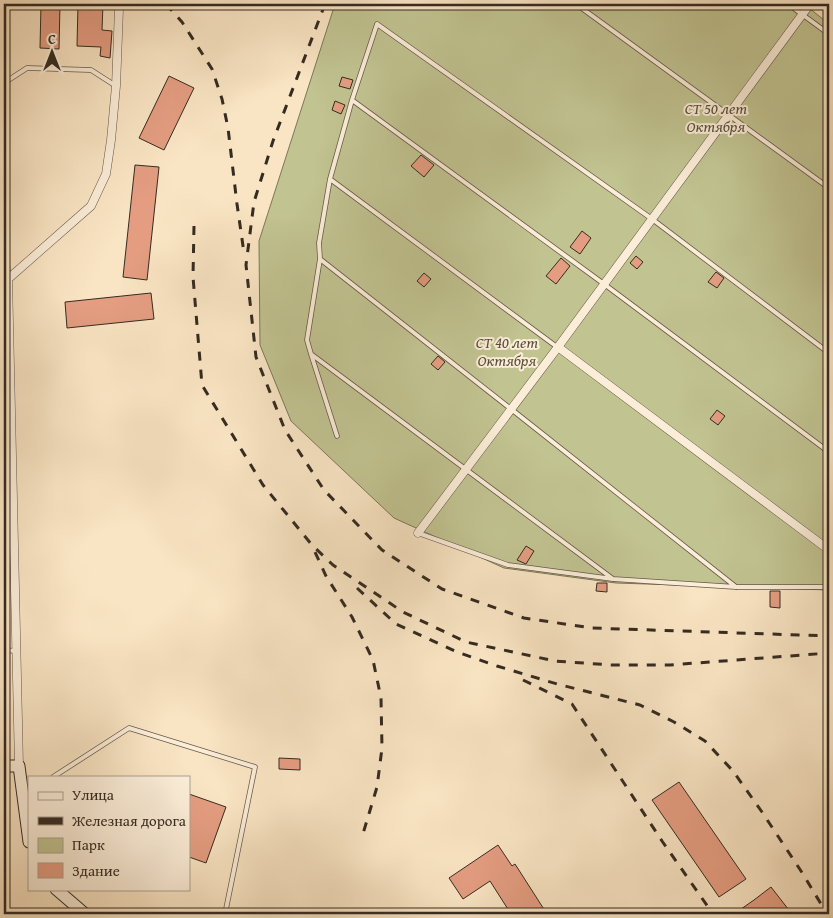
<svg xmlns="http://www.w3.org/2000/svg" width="833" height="918" font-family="'Gentium Book Plus',serif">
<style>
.green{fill:#c1c391;stroke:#7b7759}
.building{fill:#e49d81;stroke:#352b21}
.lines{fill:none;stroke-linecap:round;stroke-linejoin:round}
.lane-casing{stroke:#66594a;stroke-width:5.5}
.street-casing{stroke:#66594a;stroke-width:9}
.secondary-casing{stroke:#352b21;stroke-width:13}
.lane{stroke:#fbedd8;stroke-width:4}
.street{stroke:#fbedd8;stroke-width:8}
.secondary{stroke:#fbedd8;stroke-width:11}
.rail{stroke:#352b21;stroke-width:3;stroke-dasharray:9 9;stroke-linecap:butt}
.labels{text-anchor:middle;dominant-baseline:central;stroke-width:4;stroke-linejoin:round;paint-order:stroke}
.park-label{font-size:16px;font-style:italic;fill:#58513d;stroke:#fbedd8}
</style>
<rect width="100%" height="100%" fill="#f9e4c3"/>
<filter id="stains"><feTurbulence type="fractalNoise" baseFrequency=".004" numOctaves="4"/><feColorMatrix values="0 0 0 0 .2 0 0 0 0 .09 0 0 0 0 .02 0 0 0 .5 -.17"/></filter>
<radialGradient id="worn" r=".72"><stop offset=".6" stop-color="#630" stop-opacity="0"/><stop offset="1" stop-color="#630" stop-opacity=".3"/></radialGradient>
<path class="green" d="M335 4H804L829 24V590L616 583 504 568 394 518 291 421 260 345 259 241Z"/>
<path class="building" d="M41 4H60L59 49 40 48Z
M78 4H103L102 30 112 31 110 58 100 56 101 47 77 46Z
M169 76 194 88 164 150 139 138Z
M342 77 353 80 350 89 339 86Z
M335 101 345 105 341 114 332 110Z
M421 155 434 165 424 177 411 166Z
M135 165 159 167 147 280 123 277Z
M582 231 591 238 580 254 570 247Z
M636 256 643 262 637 269 630 263Z
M561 258 570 266 556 284 546 276Z
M716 272 724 278 717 288 708 282Z
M424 273 431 279 424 287 417 281Z
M151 293 154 319 67 328 65 302Z
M438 356 445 362 438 370 431 364Z
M717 410 725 416 718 425 710 419Z
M526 546 534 551 526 564 517 560Z
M597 583H607V592L596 591Z
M770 591H780V608L770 607Z
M279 758 300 759V770L279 769Z
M679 782 746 879 719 897 652 800Z
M189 794 226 807 206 863 189 857Z
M498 845 512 866 515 864 547 914H511L490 881 463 899 449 878Z
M771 887 792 914H734L754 900Z"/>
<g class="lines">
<g class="lane-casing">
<path id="lane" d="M576 4 829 188
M788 4 829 34
M4 83 27 68 91 70 116 86
M352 100 604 284 829 452
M330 179 557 347
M4 204 8 279
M320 259 511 409 736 587
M311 354 337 436
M4 527H13
M418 533 508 565 613 579 736 587H829
M613 579 311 354 307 340 320 259 319 243 330 179 352 100 377 24 652 219 829 353
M4 650 16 651
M53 777 129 728 255 767 225 914"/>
</g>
<g class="street-casing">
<path id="street" d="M558 347 829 550
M418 533 558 347 810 4
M19 766 8 279 91 206 106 174 111 140 116 86 119 9 115 4"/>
</g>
<g class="secondary-casing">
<path id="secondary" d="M4 766H19L29 842
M56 889 85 914"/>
</g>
<use href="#lane" class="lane"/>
<use href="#street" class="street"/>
<use href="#secondary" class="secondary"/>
<path class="rail" d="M166 4 182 22 212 69 222 99 228 128 237 204 244 253
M325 4 273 141 254 202 246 265 256 357 285 430 324 490 382 550 442 589 524 618 592 628 829 636
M194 226 193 277 202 385 263 485 312 545 333 565 403 612 466 642 555 661 612 665H670L829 653
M315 552 326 576 352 617 373 660 381 698 382 748 377 787 362 837
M357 588 396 624 457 652 497 666 557 684 640 705 674 722 705 741 733 771 762 812 803 874 827 914
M523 680 572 704 662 841 713 914"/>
</g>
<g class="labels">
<g class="park-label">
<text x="716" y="108">СТ 50 лет<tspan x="716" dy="18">Октября</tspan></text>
<text x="507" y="342">СТ 40 лет<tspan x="507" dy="18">Октября</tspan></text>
</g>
</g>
<rect width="833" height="918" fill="none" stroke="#f9e4c3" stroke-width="20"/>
<rect x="5" y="5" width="823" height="908" fill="none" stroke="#352b21" stroke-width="2.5"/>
<rect x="10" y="10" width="813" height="898" fill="none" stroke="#352b21"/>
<rect x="28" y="776" width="162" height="115" fill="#fbedd8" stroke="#ac9f8f"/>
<rect x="38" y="792" width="25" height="8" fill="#fbedd8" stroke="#ac9f8f"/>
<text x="72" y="800" font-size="15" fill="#352b21">Улица</text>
<rect x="38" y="817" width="25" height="8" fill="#352b21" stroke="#ac9f8f"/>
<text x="72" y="826" font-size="15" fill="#352b21">Железная дорога</text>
<rect x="38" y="838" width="25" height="15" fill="#c1c391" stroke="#ac9f8f"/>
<text x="72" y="850" font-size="15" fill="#352b21">Парк</text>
<rect x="38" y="863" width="25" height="15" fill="#e49d81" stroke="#ac9f8f"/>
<text x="72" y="876" font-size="15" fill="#352b21">Здание</text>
<g transform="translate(52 52)" stroke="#fbedd8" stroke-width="4" paint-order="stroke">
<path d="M0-4L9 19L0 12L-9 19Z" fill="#352b21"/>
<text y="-8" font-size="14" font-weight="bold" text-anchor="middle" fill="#352b21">С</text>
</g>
<rect width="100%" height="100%" filter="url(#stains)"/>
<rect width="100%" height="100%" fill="url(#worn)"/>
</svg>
